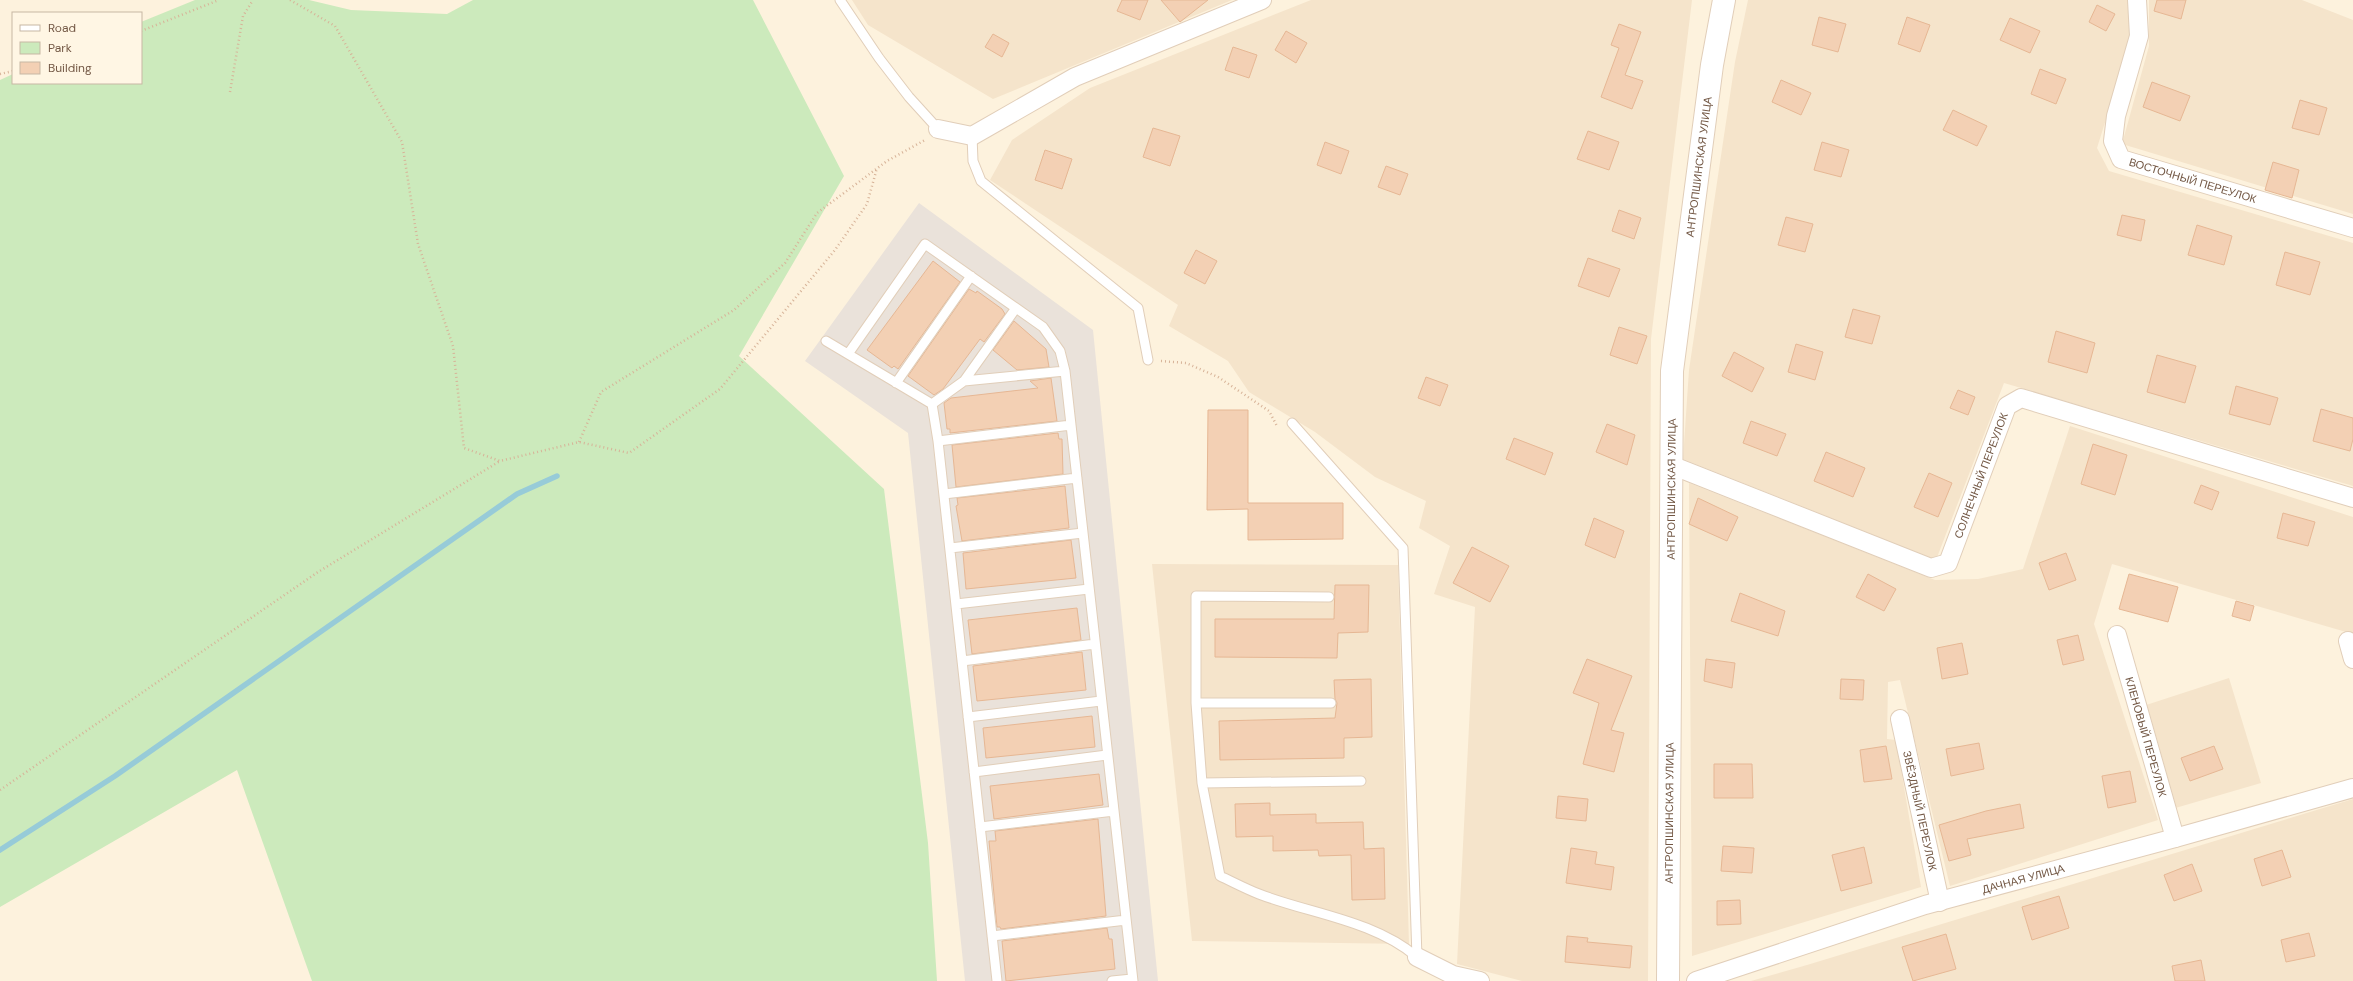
<svg xmlns="http://www.w3.org/2000/svg" width="2353" height="981" font-family="'DM Sans',sans-serif">
<style>
.residential{fill:#f5e4cb}
.industrial{fill:#eae2da}
.green{fill:#cceabc}
.lines{fill:none;stroke-linecap:round;stroke-linejoin:round}
.stream{stroke:#97cbd8;stroke-width:5.5}
.building{fill:#f3d0b4;stroke:#e6b794}
.service-casing{stroke:#e1ceb9;stroke-width:11}
.minor-casing{stroke:#e1ceb9;stroke-width:20}
.tertiary-casing{stroke:#e1ceb9;stroke-width:24}
.path{stroke:#d7b398;stroke-width:2.5;stroke-dasharray:1 3;stroke-linecap:butt}
.service{stroke:#fff;stroke-width:9}
.minor{stroke:#fff;stroke-width:18}
.tertiary{stroke:#fff;stroke-width:22}
.labels{text-anchor:middle;dominant-baseline:central;stroke-width:3;stroke-linejoin:round;paint-order:stroke}
.street-label{font-size:11px;fill:#735845;stroke:#fff6e4}
</style>
<rect width="100%" height="100%" fill="#fdf2dd"/>
<path class="residential" d="M852 0H1232L993 99 868 25Z
M1311 0H1692L1651 339 1648 981H1522L1457 964 1475 607 1434 594 1450 546 1419 528 1426 501 1375 477 1315 432 1249 392 1228 361 1169 326 1178 305 990 180 1012 140 1090 88Z
M1748 0H2131L2133 33 2097 148 2109 171 2353 243V486L2004 383 1936 560 1683 459 1689 370 1735 62Z
M2149 0H2302L2353 20V214L2122 144 2149 46Z
M2070 426 2353 517V634L2112 564 2094 624 2158 820 1950 886 1900 680 1888 682 1887 739 1896 740 1921 887 1692 956 1689 483 1935 580 1978 579 2023 569Z
M1152 564 1398 565 1409 944 1192 941Z
M2229 678 2261 783 2172 809 2140 707Z
M2353 799V981H1751L1807 965Z"/>
<path class="industrial" d="M919 203 1093 330 1158 981H965L908 433 805 361Z"/>
<path class="green" d="M195 0H309L351 10 447 14 473 0H753L844 176 739 356 884 489 928 843 937 981H312L237 770 0 907V80L13 74V83H141V22Z"/>
<g class="lines">
<path class="stream" d="M0 850 115 776 517 494 557 476"/>
</g>
<path class="building" d="M1122 0H1148L1140 20 1117 11Z
M1161 0H1208L1180 22Z
M2157 0H2186L2181 19 2154 11Z
M2097 5 2115 14 2106 31 2089 22Z
M1819 17 1846 24 1838 52 1812 45Z
M1907 17 1930 25 1920 52 1898 44Z
M2010 18 2040 31 2030 53 2000 40Z
M1619 24 1641 32 1625 75 1643 81 1632 109 1601 97 1619 48 1611 45Z
M1286 31 1307 43 1296 63 1275 50Z
M993 34 1009 43 1002 57 985 47Z
M1233 47 1257 55 1249 78 1225 70Z
M2040 69 2066 79 2056 104 2031 94Z
M1781 80 1811 93 1801 115 1772 102Z
M2152 82 2190 96 2180 121 2143 107Z
M2300 100 2327 108 2319 135 2292 128Z
M1953 110 1987 126 1977 146 1943 130Z
M1153 128 1180 136 1170 166 1143 157Z
M1588 131 1619 142 1609 170 1577 159Z
M1325 142 1349 151 1341 174 1317 165Z
M1822 142 1849 150 1841 177 1814 170Z
M1045 150 1072 159 1062 189 1035 180Z
M2273 162 2299 170 2292 198 2265 190Z
M1386 166 1408 174 1400 195 1378 187Z
M1619 210 1641 218 1634 239 1612 231Z
M2122 215 2145 220 2141 241 2117 235Z
M1786 217 1813 224 1805 252 1778 245Z
M2197 225 2232 236 2224 265 2188 255Z
M1196 250 1217 261 1205 284 1184 273Z
M2285 252 2320 262 2310 295 2276 285Z
M1588 258 1620 269 1609 297 1578 286Z
M933 261 960 282 898 369 894 366 892 368 867 350Z
M969 289 976 293 977 291 1002 309 1005 314 984 342 980 339 943 389 934 395 908 376Z
M1853 309 1880 316 1872 344 1845 337Z
M1014 321 1046 349 1049 367 1017 370 993 350Z
M1619 327 1647 336 1637 364 1610 355Z
M2056 331 2095 343 2087 373 2048 362Z
M1796 344 1823 352 1815 380 1788 372Z
M1734 352 1764 368 1752 392 1722 376Z
M2157 355 2196 366 2185 403 2147 392Z
M1426 377 1448 385 1440 406 1418 398Z
M1051 378 1057 421 950 433V429H947L944 403 951 398 1038 388 1030 381Z
M2236 386 2278 398 2270 425 2229 414Z
M1958 390 1975 397 1968 415 1950 408Z
M2321 409 2353 418V439L2350 451 2313 441Z
M1208 410H1248V503H1343V539L1248 540V509L1207 510Z
M1751 421 1786 434 1777 456 1743 443Z
M1607 424 1635 435 1627 465 1596 452Z
M1058 433 1059 439H1062L1063 474 956 487 952 445Z
M1514 438 1553 453 1545 475 1506 459Z
M2093 444 2127 455 2115 495 2081 484Z
M1826 452 1865 468 1853 497 1814 481Z
M1929 473 1952 483 1938 517 1914 507Z
M2201 485 2219 492 2212 510 2194 503Z
M1065 486 1069 528 962 541 956 506 958 505 957 498Z
M1698 498 1738 517 1727 541 1689 524Z
M2283 513 2315 522 2308 546 2277 538Z
M1594 518 1624 531 1615 558 1585 545Z
M1071 540 1076 578 966 589 963 553Z
M1472 547 1509 566 1490 602 1453 583Z
M2066 553 2076 580 2049 590 2039 563Z
M1868 574 1896 589 1884 611 1856 597Z
M2129 574 2178 587 2168 622 2119 609Z
M1335 585H1369L1368 632 1338 633 1337 658 1215 657V619H1334Z
M1740 593 1785 611 1778 636 1731 621Z
M2236 601 2254 606 2250 621 2232 616Z
M1077 608 1081 640 972 654 968 620Z
M2078 635 2084 660 2063 665 2057 640Z
M1962 643 1968 674 1942 679 1937 648Z
M1082 652 1086 690 977 701 973 666Z
M1587 659 1632 676 1611 730 1624 733 1614 772 1583 764 1599 703 1573 693Z
M1706 659 1735 663 1732 688 1704 681Z
M1371 679 1372 737 1344 738V758L1220 760 1219 721 1335 718 1337 703 1335 699 1334 680Z
M1841 679 1864 680 1863 700 1840 699Z
M1092 716 1095 747 986 758 983 728Z
M1979 743 1984 769 1951 776 1946 749Z
M1886 746 1892 779 1864 782 1860 750Z
M2214 746 2223 769 2190 781 2181 758Z
M1714 764H1752L1753 798H1714Z
M2130 771 2136 802 2108 808 2102 776Z
M1099 774 1103 805 994 819 990 786Z
M1558 796 1588 799 1586 821 1556 818Z
M1270 803V815L1316 814V823L1363 822 1364 849 1384 848 1385 899 1352 900 1351 855 1319 856 1318 850 1273 851V836L1236 837 1235 804Z
M2020 804 2024 828 1967 839 1971 855 1949 861 1939 825 1986 811Z
M1098 819 1106 916 1001 929 1000 927H997L989 841H996L995 831Z
M1723 846 1754 848 1752 873 1721 871Z
M1864 847 1872 883 1841 891 1832 855Z
M1571 848 1597 852 1595 864 1614 867 1611 890 1566 883Z
M2282 850 2291 877 2262 886 2254 859Z
M2192 864 2202 891 2174 901 2164 875Z
M2059 896 2069 928 2032 940 2022 907Z
M1740 900 1741 924 1717 925V901Z
M1107 928 1109 939H1112L1115 969 1006 981 1002 941Z
M2309 933 2315 956 2286 962 2281 940Z
M1946 934 1956 969 1913 981 1902 947Z
M1567 936 1588 938 1587 942 1632 946 1630 968 1565 962Z
M2201 960 2205 981H2175L2172 966Z"/>
<g class="lines">
<g class="service-casing">
<path id="service" d="M840 0 879 58 909 97 938 129
M972 136 973 161 981 181 1138 308 1148 360
M826 341 932 404 938 441 997 981
M848 354 925 244 1043 327 1060 351 1065 371 1133 981
M964 381 1065 371
M896 383 971 276
M932 404 964 381 1016 308
M1292 423 1403 548 1417 957
M938 441 1071 425
M944 494 1077 478
M950 548 1083 533
M1329 597 1196 596V703L1202 783 1220 876C1233 882 1246 889 1259 894 1311 914 1373 920 1417 957
M956 604 1089 589
M962 661 1095 644
M1196 703H1331
M968 717 1101 701
M974 772 1107 755
M1202 783 1361 781
M980 827 1114 811
M992 936 1126 920
M1112 981 1132 979"/>
</g>
<g class="minor-casing">
<g id="minor">
<path id="s1" d="M2137 0 2139 36 2116 116 2113 141 2121 159 2353 228"/>
<path d="M938 129 972 136 1075 77 1262 0"/>
<path id="s2" d="M1671 465 1931 568 1948 563 2007 406 2021 398 2353 498"/>
<path id="s3" d="M2117 635 2175 838"/>
<path d="M2348 641 2353 659"/>
<path id="s4" d="M1900 719 1940 902"/>
<path d="M1417 957 1453 975 1480 981"/>
<path id="s5" d="M1696 981 1925 905 2175 838 2353 788"/>
</g>
</g>
<g class="tertiary-casing">
<g id="tertiary">
<path id="s6" d="M1668 981 1672 371 1712 65 1724 0"/>
</g>
</g>
<path class="path" d="M290 0 335 26 402 142 418 244 453 346 464 448 500 461 579 442 629 453 720 389 835 250 867 204 877 168
M141 31 219 0
M0 74 13 71
M230 92 243 16 253 0
M1161 361 1186 363 1218 377 1269 411 1277 426
M579 442 601 392 734 310 785 263 817 213 887 161 925 140
M0 790 318 572 500 461"/>
<use href="#service" class="service"/>
<use href="#minor" class="minor"/>
<use href="#tertiary" class="tertiary"/>
</g>
<g class="labels">
<g class="street-label">
<text stroke="none"><textPath href="#s6" startOffset="816">АНТРОПШИНСКАЯ УЛИЦА</textPath></text>
<text stroke="none"><textPath href="#s1" startOffset="239">ВОСТОЧНЫЙ ПЕРЕУЛОК</textPath></text>
<text stroke="none"><textPath href="#s2" startOffset="391">СОЛНЕЧНЫЙ ПЕРЕУЛОК</textPath></text>
<text stroke="none"><textPath href="#s6" startOffset="492">АНТРОПШИНСКАЯ УЛИЦА</textPath></text>
<text stroke="none"><textPath href="#s3" startOffset="106">КЛЕНОВЫЙ ПЕРЕУЛОК</textPath></text>
<text stroke="none"><textPath href="#s4" startOffset="94">ЗВЁЗДНЫЙ ПЕРЕУЛОК</textPath></text>
<text stroke="none"><textPath href="#s6" startOffset="168">АНТРОПШИНСКАЯ УЛИЦА</textPath></text>
<text stroke="none"><textPath href="#s5" startOffset="343">ДАЧНАЯ УЛИЦА</textPath></text>
</g>
</g>
<rect x="12" y="12" width="130" height="72" fill="#fff6e4" stroke="#c7b7a4"/>
<rect x="20" y="25" width="20" height="6" fill="#ffffff" stroke="#c7b7a4"/>
<text x="48" y="32" font-size="12" fill="#735845">Road</text>
<rect x="20" y="42" width="20" height="12" fill="#cceabc" stroke="#c7b7a4"/>
<text x="48" y="52" font-size="12" fill="#735845">Park</text>
<rect x="20" y="62" width="20" height="12" fill="#f3d0b4" stroke="#c7b7a4"/>
<text x="48" y="72" font-size="12" fill="#735845">Building</text>
</svg>
